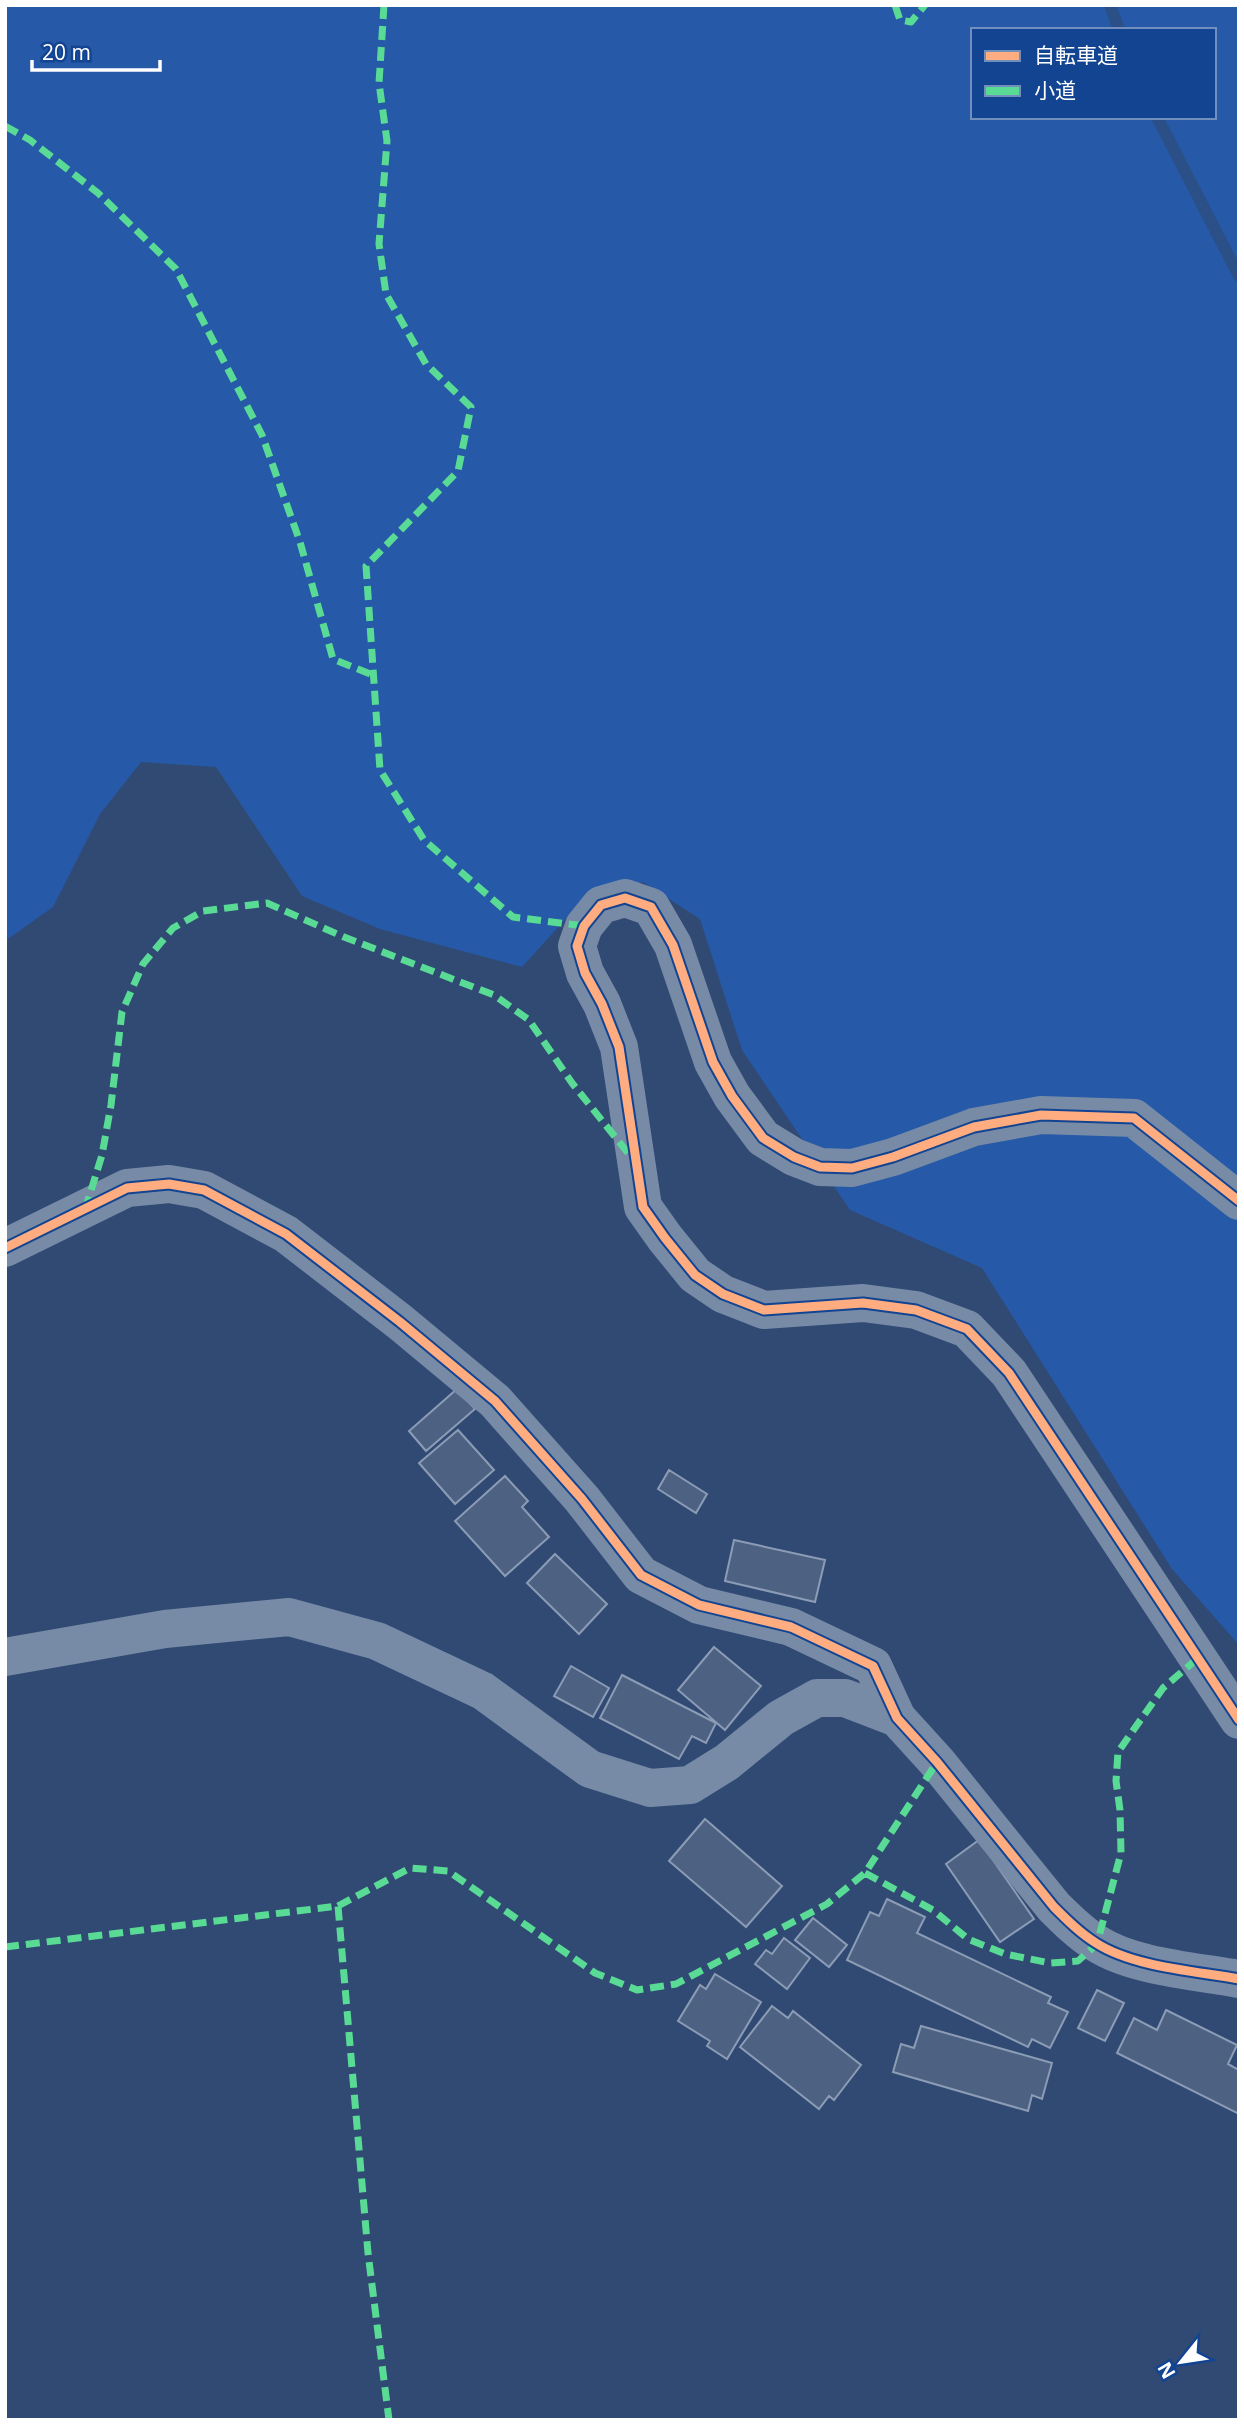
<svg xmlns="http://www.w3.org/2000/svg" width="1244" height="2425" font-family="'Open Sans','Noto Sans JP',sans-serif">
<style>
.green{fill:#265aa8;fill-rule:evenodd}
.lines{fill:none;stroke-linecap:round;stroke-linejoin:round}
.stream{stroke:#2b4f87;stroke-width:12}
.building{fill:#4d6283;stroke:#8c9cb5;stroke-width:2}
.minor{stroke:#778ba7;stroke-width:38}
.quiet{stroke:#5adb95;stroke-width:7;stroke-dasharray:14 7;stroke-linecap:butt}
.cycleway-casing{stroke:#134491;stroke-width:13}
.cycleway{stroke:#ffac80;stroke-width:9}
</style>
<rect width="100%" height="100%" fill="#304a74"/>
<path class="green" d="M5 5H1239V1645L1172 1569 982 1268 850 1210 742 1050 700 919 643 882 582 901 522 967 380 929 302 896 216 767 141 762 100 814 53 907 5 941ZM973 30H1214V117H973Z"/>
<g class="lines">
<path class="stream" d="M1110 5 1119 30
M1157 117 1239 276"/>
</g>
<path class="building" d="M457 1389 475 1409 426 1451 409 1431Z
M458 1430 494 1470 455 1504 419 1463Z
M669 1470 707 1494 696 1513 658 1489Z
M505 1476 528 1501 522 1507 549 1537 505 1576 455 1521Z
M734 1540 825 1560 815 1602 725 1581Z
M555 1554 607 1604 579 1634 527 1583Z
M714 1647 761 1686 725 1730 678 1690Z
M571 1666 609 1688 593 1717 554 1696Z
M622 1675 716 1723 706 1743 692 1736 679 1759 600 1718Z
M705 1819 782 1886 746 1927 669 1861Z
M979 1840 1034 1919 1000 1942 946 1864Z
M887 1899 925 1917 917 1933 1051 1997 1048 2003 1068 2012 1050 2048 1032 2039 1028 2047 847 1960 870 1912 879 1916Z
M813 1918 847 1945 829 1967 795 1940Z
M784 1938 810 1958 787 1989 755 1964 766 1950 772 1954Z
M715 1974 761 2002 727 2059 707 2046 710 2041 678 2021 700 1985 706 1989Z
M1097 1990 1124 2003 1105 2041 1078 2028Z
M772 2006 788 2018 793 2011 861 2065 834 2100 829 2096 819 2109 740 2047Z
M1166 2010 1237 2045 1228 2064 1239 2070V2114L1117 2053 1134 2018 1157 2030Z
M921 2026 1052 2063 1042 2099 1032 2095 1028 2111 893 2072 901 2044 914 2048Z"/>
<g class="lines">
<path class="minor" d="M1239 1201 1134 1118 1041 1115 974 1127 893 1157 852 1168 820 1167 794 1157 763 1138 732 1096 713 1062 673 945 651 907 625 898 601 905 584 926 577 946 585 973 602 1004 619 1047 643 1207 665 1238 695 1275 723 1294 764 1310 863 1303 916 1310 967 1329 1009 1373 1239 1720
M5 1248 127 1188 169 1184 204 1190 286 1234 400 1322 495 1401 582 1499 641 1575 699 1605 791 1627 873 1666 897 1718 937 1762 1054 1907C1067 1920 1080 1933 1096 1943 1133 1967 1195 1971 1239 1979
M5 1657 165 1629 289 1617 377 1641 483 1691 590 1769 650 1788 690 1785 727 1762 781 1718 817 1698H845L897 1718"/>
<path class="quiet" d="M384 5 379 83 387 141 379 244 386 294 426 364 471 407 458 471 366 566 380 770 424 840 513 917 584 926
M895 5 900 20 911 22 925 5
M5 126 30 140 98 193 176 269 262 435 300 542 333 659 375 676
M85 1210 102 1155 111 1105 122 1012 143 964 173 928 203 911 267 903 344 937 494 995 529 1020 572 1083 632 1158
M865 1873 933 1910 968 1939 1005 1954 1050 1963 1078 1961 1097 1944 1121 1853 1120 1810 1116 1781 1118 1752 1163 1688 1197 1659
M338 1906 410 1868 448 1871 595 1973 637 1990 676 1984 827 1904 865 1873 937 1762
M5 1947 338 1906 368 2253 389 2420"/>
<g class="cycleway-casing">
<path id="cycleway" d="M1239 1201 1134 1118 1041 1115 974 1127 893 1157 852 1168 820 1167 794 1157 763 1138 732 1096 713 1062 673 945 651 907 625 898 601 905 584 926 577 946 585 973 602 1004 619 1047 643 1207 665 1238 695 1275 723 1294 764 1310 863 1303 916 1310 967 1329 1009 1373 1239 1720
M5 1248 127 1188 169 1184 204 1190 286 1234 400 1322 495 1401 582 1499 641 1575 699 1605 791 1627 873 1666 897 1718 937 1762 1054 1907C1067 1920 1080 1933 1096 1943 1133 1967 1195 1971 1239 1979"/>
</g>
<use href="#cycleway" class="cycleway"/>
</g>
<rect width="1244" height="2425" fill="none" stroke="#ffffff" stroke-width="14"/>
<rect x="971" y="28" width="245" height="91" fill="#134491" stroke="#718fbd" stroke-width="2"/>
<rect x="985" y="51" width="35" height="10" fill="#ffac80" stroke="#718fbd" stroke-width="2"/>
<text x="1034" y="63" font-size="21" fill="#ffffff">自転車道</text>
<rect x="985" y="86" width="35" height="10" fill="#5adb95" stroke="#718fbd" stroke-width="2"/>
<text x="1034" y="98" font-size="21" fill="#ffffff">小道</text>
<g transform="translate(1181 2362) rotate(240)" stroke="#134491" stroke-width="5" paint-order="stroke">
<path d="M0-5L12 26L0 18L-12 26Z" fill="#ffffff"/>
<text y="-10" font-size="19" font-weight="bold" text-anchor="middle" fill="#ffffff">N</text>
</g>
<path d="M32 60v10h128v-10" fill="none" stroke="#ffffff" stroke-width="3.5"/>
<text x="42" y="60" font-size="21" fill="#ffffff" stroke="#134491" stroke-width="5" paint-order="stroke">20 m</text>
</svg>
